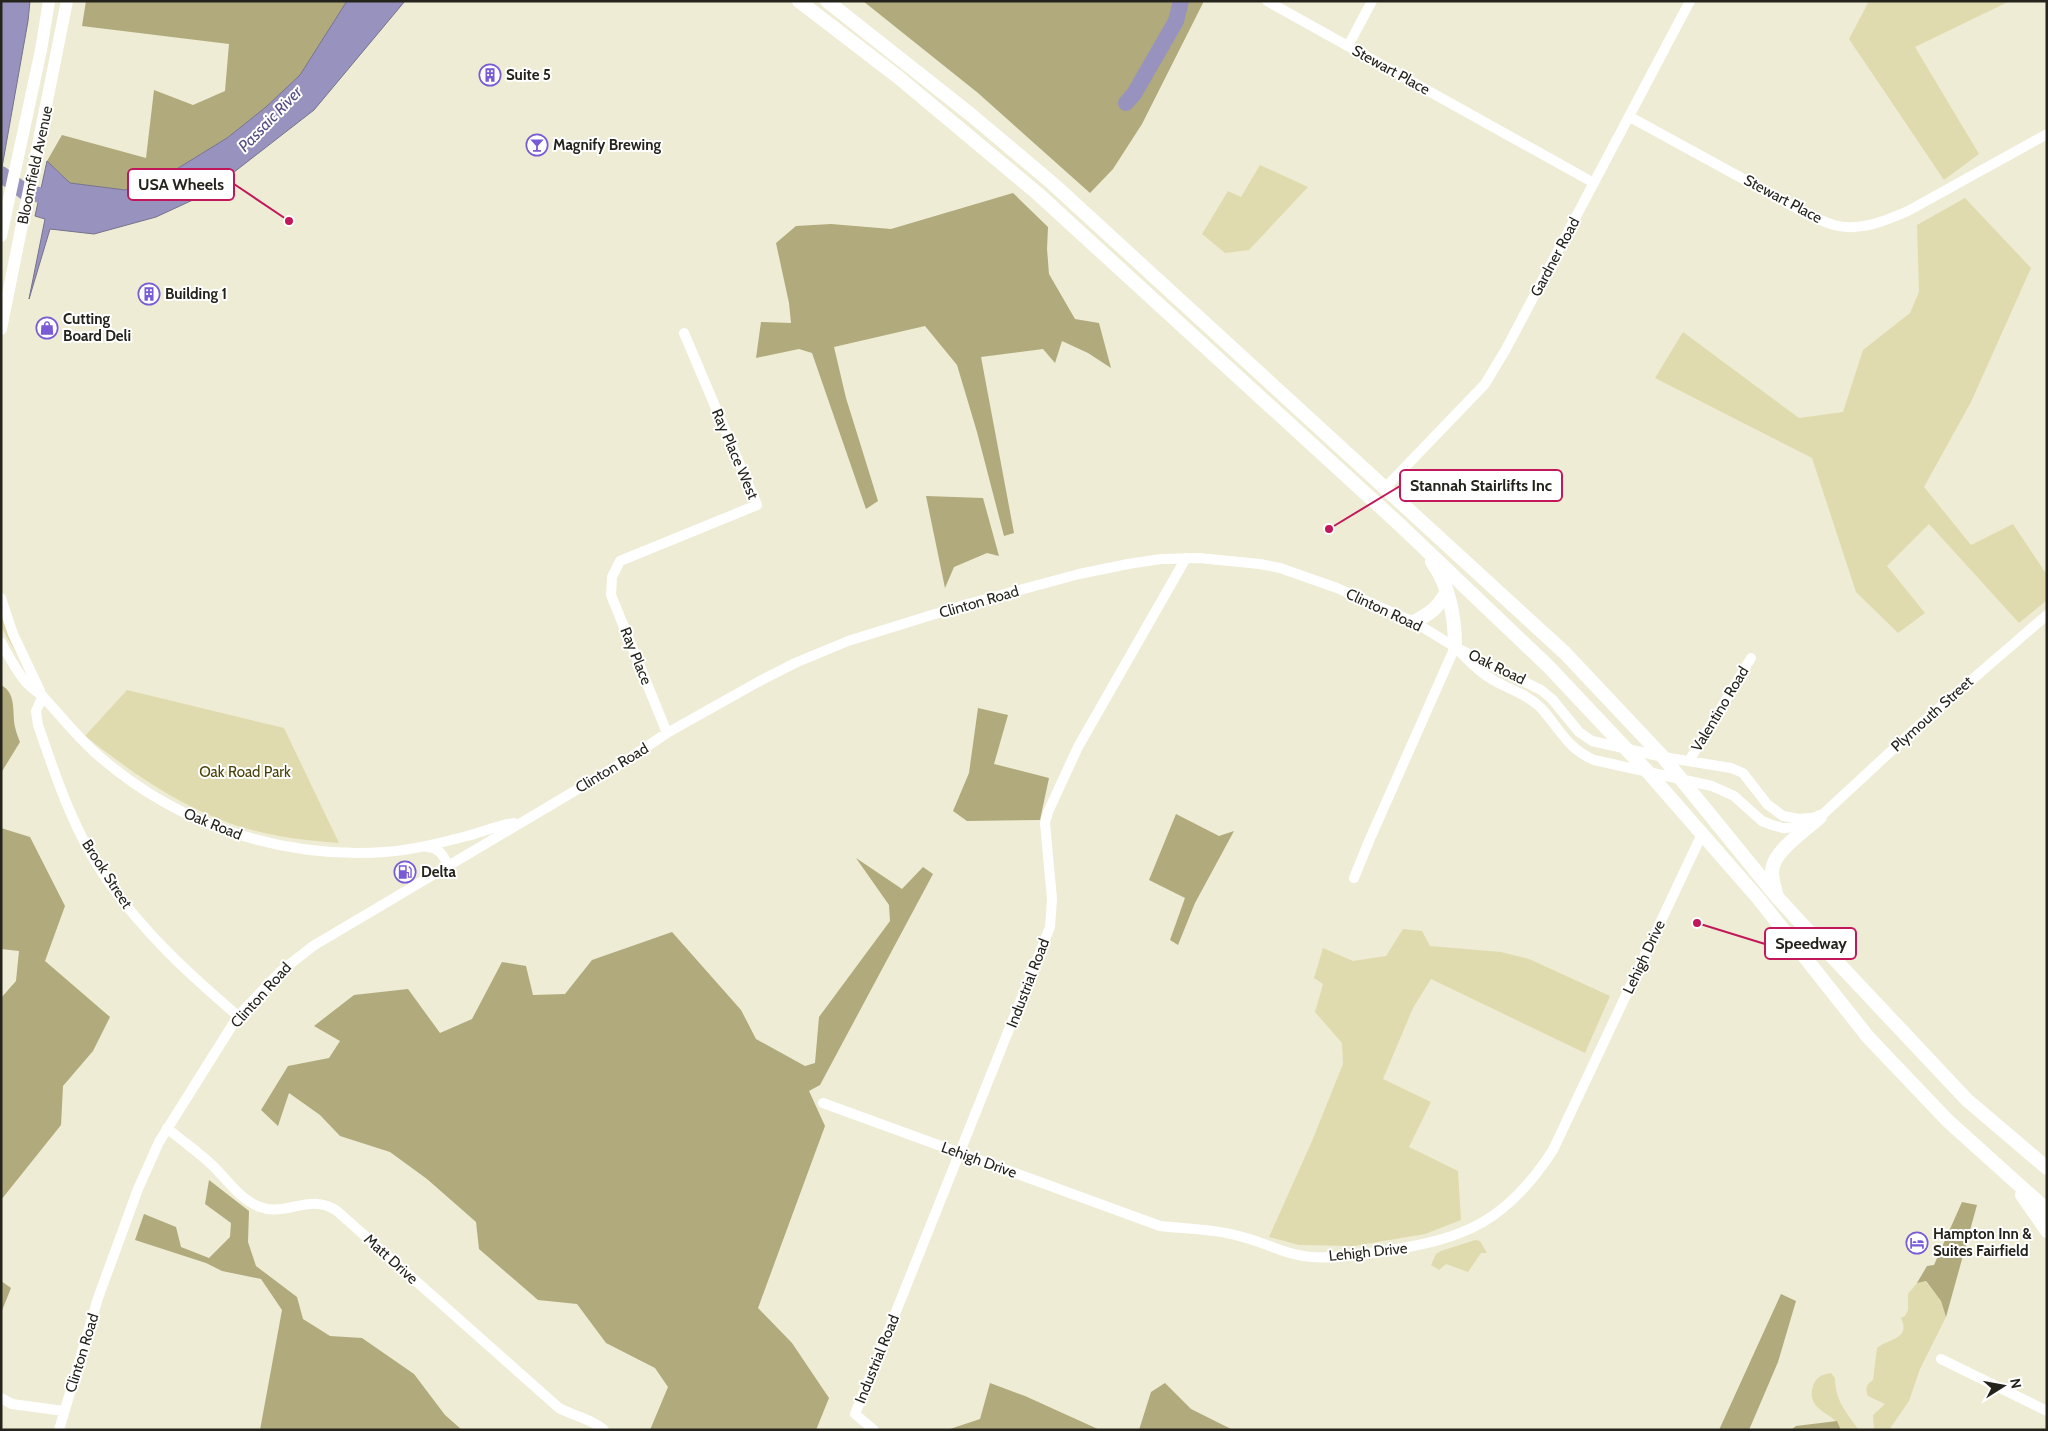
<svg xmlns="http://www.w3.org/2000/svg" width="2048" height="1431" font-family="Cabin,sans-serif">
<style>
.green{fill:#e0dbae}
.forest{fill:#b0aa7c}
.water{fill:#9893be;stroke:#76728d}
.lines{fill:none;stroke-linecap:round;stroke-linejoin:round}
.river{stroke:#9893be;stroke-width:16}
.minor{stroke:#fff;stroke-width:10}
.major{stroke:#fff;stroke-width:12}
.highway{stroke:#fff;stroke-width:14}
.labels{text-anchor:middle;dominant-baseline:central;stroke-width:4;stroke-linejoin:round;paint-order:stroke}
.street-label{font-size:15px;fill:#25241c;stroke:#fff}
.poi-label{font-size:15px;font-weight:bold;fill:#25241c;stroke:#fff;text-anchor:start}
.park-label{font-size:15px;fill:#4a4308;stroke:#fff}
.water-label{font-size:16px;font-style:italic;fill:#554b84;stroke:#fff}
.leader{fill:none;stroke:#c2185b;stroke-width:2}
.callout-dot{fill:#c2185b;stroke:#fff;stroke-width:2}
.callout{fill:#fff;stroke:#c2185b;stroke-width:2}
.callout-label{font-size:16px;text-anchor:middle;font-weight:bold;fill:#25241c}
</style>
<rect width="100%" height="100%" fill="#eeecd4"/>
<path class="green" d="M1869 1H2010L1915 47 1979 154 1944 180 1849 39Z
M1260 165 1308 187 1249 250 1225 253 1202 234 1228 191 1241 197Z
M1965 198 2031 268 1971 402 1924 487 1971 545 2013 524 2047 575V600L2019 623 1929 524 1887 566 1925 613 1898 633 1856 592 1812 458 1655 378 1683 332 1799 418 1843 412 1863 350 1910 313 1919 292 1917 225Z
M1 615 19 657V658L1 627Z
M127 690 284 728 339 843C319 841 299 840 279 836 203 823 144 782 85 736Z
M1403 929 1422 931 1430 946 1501 952 1529 959 1610 996 1585 1053 1431 979 1413 1008 1383 1079 1431 1102 1409 1147 1458 1171 1461 1220 1425 1234 1354 1246 1299 1245 1269 1237 1312 1141 1343 1064 1342 1043 1315 1012 1323 984 1314 978 1323 948 1353 961 1386 956Z
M1475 1240 1480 1241 1487 1253H1481L1468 1272 1446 1264 1439 1270 1431 1265 1436 1254 1441 1251Z
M1925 1281 1941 1301 1946 1317 1920 1369 1909 1401 1889 1430H1874L1873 1415 1885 1404 1868 1396C1865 1388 1866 1385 1873 1380L1877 1348C1889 1338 1911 1340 1901 1318L1905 1316 1908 1310V1294L1917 1283Z
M1831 1373 1835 1378C1835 1400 1846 1412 1859 1430H1841C1837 1412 1805 1413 1813 1386 1816 1377 1821 1375 1831 1373Z"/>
<path class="forest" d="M86 1H347L300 75 266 107 227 138 175 170 125 190 70 183 47 161 62 135 146 158 154 90 193 105 225 91 229 44 82 26Z
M863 1H1204L1142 124 1113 169 1090 193 978 93Z
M1013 193 1048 227 1047 249 1049 274 1075 319 1099 323 1111 368 1088 353 1062 341 1055 363 1043 349 981 357 1014 533 1004 536 977 432 957 365 925 326 834 347 846 398 878 501 866 509 812 353 799 349 756 358 761 322 791 323 789 303 776 243 796 226 831 224 891 229Z
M926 496 983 498 999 556 987 553 954 567 945 588Z
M1 685C17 693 12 713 15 727 16 732 18 737 20 742L1 773Z
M978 708 1008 715 994 764 1049 778 1040 820 967 821 953 811 969 773Z
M1176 814 1219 836 1234 831 1195 903 1178 945 1170 940 1185 898 1149 880Z
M1 828 30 837 65 906 45 961 110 1017 93 1051 63 1086 61 1125 1 1200V998L16 981 19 951 1 949Z
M856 858 902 889 923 867 933 874 820 1085 809 1091 825 1126 758 1308 792 1343 829 1398 816 1430H650L668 1387 655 1368 606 1343 577 1304 538 1300 479 1249 476 1222 427 1179 390 1152 340 1136 320 1115 289 1093 278 1126 261 1110 288 1066 329 1058 340 1041 314 1026 354 995 408 989 440 1033 472 1019 502 962 526 966 533 995 565 994 592 960 672 932 741 1010 756 1039 805 1066 815 1063 819 1017 890 921 889 905Z
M209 1180 249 1211 248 1242 256 1266 297 1297 303 1319 330 1336 362 1338 414 1374 445 1415 462 1430H260L282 1310 261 1279 222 1271 206 1263 135 1240 144 1214 176 1227 181 1247 209 1258 230 1237 231 1223 205 1204Z
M1962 1202 1977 1205 1946 1317 1941 1301 1926 1281 1917 1283 1927 1266 1934 1265Z
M1 1281 11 1288 1 1313Z
M1781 1294 1796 1301 1778 1362 1749 1430H1719Z
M990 1383 1025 1396 1100 1430H947L980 1419Z
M1165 1383 1191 1409 1233 1430H1139L1151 1392Z
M1837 1421 1841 1430H1791L1796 1426Z"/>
<path class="water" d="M1 1H30L28 21 1 173Z
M347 1H405L314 110 229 176 195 199 156 217 94 234 50 229 29 299 45 219 35 216 47 161 70 183 125 190 175 170 227 138 266 107 300 75Z"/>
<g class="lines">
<path class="river" d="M1126 103 1134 94 1176 21 1181 1
M1 174 25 192 60 199"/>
<path class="minor" d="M1267 1 1594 183
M1348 46 1372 1
M1630 117 1811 216C1819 219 1826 223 1834 225 1859 232 1885 221 1908 211L2047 134
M1385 488 1485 384 1506 349 1690 1
M1 598 13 634 40 691
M1 642C8 655 15 669 25 681 30 687 38 692 44 698 63 718 78 738 99 756 178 825 281 859 385 852 413 850 440 843 467 836 483 832 498 825 514 823
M1461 653C1471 663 1480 673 1493 680 1508 689 1527 694 1540 707 1559 727 1566 748 1594 760L1712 786 1734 796 1762 821 1772 825 1783 828 1799 827 1820 817 1916 728 2047 615
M43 696 36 711 38 725C56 778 75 834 107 880 144 933 190 975 238 1016
M667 733 611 595 612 577 620 561 757 505 684 333
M1689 761 1751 658
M426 847C439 847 443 855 448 865
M1354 878 1369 841 1455 647
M823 1103 1160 1226C1188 1229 1219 1229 1246 1238 1268 1244 1290 1256 1312 1257 1336 1259 1361 1254 1384 1251 1466 1239 1507 1221 1553 1150L1702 834
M167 1128C181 1140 197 1151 211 1164 226 1178 240 1200 260 1207 287 1217 310 1192 337 1211L559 1408C574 1416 592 1419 604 1430
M1941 1359 2047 1411
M1 1398 12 1404 64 1411
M59 1430 98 1298 138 1189 159 1142 238 1016 280 972 313 946 627 760 667 733 758 682 795 663 848 641 964 605 1079 574 1128 564 1161 559 1199 558 1260 564 1280 568 1337 588 1414 622 1455 647 1541 690 1552 699 1579 732 1592 741 1663 757 1731 768 1743 773 1767 804 1783 816 1799 819 1820 817
M874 1430 855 1414 1050 927 1052 899 1045 823 1048 812 1078 747 1186 558"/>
<path class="major" d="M1 236 41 50 49 1
M1 329 67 1"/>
<path class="highway" d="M799 1 898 77 1037 193 1400 525 1549 667 1647 771 1758 898 1868 1037 1948 1121 2047 1210
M827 1 970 114 1052 183 1565 653 1663 757 1777 897 1823 947 1967 1100 2047 1168
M1432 562C1450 587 1455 617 1455 647
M1414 622C1431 613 1438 608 1447 591
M1776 893C1774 884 1770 875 1773 866 1777 849 1807 829 1820 817
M2022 1195 2047 1231"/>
</g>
<defs>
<g id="building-ring" transform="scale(1.125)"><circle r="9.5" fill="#fff" stroke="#785bd5" stroke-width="1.5"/><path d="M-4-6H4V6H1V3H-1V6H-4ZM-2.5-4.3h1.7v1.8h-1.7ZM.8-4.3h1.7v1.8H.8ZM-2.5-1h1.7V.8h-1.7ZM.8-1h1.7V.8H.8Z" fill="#785bd5"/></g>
<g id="bar-ring" transform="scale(1.125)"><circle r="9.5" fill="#fff" stroke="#785bd5" stroke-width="1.5"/><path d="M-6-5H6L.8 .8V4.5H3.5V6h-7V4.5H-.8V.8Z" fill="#785bd5"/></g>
<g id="shop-ring" transform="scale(1.125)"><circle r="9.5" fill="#fff" stroke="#785bd5" stroke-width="1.5"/><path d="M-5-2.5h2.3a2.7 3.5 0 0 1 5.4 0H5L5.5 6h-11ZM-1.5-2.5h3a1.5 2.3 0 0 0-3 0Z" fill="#785bd5"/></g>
<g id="fuel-ring" transform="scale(1.125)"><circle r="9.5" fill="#fff" stroke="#785bd5" stroke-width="1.5"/><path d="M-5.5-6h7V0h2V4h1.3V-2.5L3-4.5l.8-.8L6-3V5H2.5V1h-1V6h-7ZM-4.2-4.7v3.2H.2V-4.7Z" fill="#785bd5"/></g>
<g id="hotel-ring" transform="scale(1.125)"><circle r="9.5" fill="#fff" stroke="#785bd5" stroke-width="1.5"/><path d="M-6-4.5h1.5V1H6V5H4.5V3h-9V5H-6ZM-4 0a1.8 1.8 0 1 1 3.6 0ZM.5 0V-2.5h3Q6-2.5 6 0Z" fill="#785bd5"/></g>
</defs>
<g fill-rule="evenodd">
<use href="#building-ring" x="490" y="75"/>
<use href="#bar-ring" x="537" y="145"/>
<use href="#building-ring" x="149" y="294"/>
<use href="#shop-ring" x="47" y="328"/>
<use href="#fuel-ring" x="405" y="872"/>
<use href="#hotel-ring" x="1917" y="1243"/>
</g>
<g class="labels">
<g class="street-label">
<text transform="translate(1391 70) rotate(29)">Stewart Place</text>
<text transform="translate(35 165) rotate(-78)">Bloomfield Avenue</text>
<text transform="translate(1783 199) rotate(28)">Stewart Place</text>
<text transform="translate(1555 257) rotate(-62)">Gardner Road</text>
<text transform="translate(735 454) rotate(67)">Ray Place West</text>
<text transform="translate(979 602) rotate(-16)">Clinton Road</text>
<text transform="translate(1384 610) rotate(25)">Clinton Road</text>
<text transform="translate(636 656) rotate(68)">Ray Place</text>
<text transform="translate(1497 667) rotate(26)">Oak Road</text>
<text transform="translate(1720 709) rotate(-59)">Valentino Road</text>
<text transform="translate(1932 714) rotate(-42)">Plymouth Street</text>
<text transform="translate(612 768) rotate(-31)">Clinton Road</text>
<text transform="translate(213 824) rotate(22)">Oak Road</text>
<text transform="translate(107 874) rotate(57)">Brook Street</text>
<text transform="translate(1644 957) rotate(-65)">Lehigh Drive</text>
<text transform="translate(1028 983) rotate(-69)">Industrial Road</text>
<text transform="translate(261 995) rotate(-48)">Clinton Road</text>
<text transform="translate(979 1160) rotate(20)">Lehigh Drive</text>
<text transform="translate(1368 1252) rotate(-6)">Lehigh Drive</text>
<text transform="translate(391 1259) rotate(42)">Matt Drive</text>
<text transform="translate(82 1353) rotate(-73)">Clinton Road</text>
<text transform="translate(877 1359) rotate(-68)">Industrial Road</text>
</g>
<g class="poi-label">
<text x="506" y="75">Suite 5</text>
<text x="553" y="145">Magnify Brewing</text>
<text x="165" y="294">Building 1</text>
<text x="63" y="319">Cutting<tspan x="63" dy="17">Board Deli</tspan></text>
<text x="421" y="872">Delta</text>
<text x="1933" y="1234">Hampton Inn &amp;<tspan x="1933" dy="17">Suites Fairfield</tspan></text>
</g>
<g class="park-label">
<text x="245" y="772">Oak Road Park</text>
</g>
<g class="water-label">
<text transform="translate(270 119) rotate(-46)">Passaic River</text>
</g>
</g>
<path class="leader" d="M289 221L234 184M1329 529L1400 486M1697 923L1765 944"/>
<g class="callout-dot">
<circle cx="289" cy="221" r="5"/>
<circle cx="1329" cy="529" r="5"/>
<circle cx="1697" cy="923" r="5"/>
</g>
<g class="callout">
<rect x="128" y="169" width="106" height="31" rx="5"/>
<rect x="1400" y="470" width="162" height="31" rx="5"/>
<rect x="1765" y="928" width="91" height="31" rx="5"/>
</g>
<g class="callout-label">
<text x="181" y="190">USA Wheels</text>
<text x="1481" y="491">Stannah Stairlifts Inc</text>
<text x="1811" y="949">Speedway</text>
</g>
<rect width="2048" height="1431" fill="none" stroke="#25241c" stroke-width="5"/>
<g transform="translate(2003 1386) rotate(79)" stroke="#ffffff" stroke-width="4" paint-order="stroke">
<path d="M0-4L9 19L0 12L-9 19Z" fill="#25241c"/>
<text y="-8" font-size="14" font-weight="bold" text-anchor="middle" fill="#25241c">N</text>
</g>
</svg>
